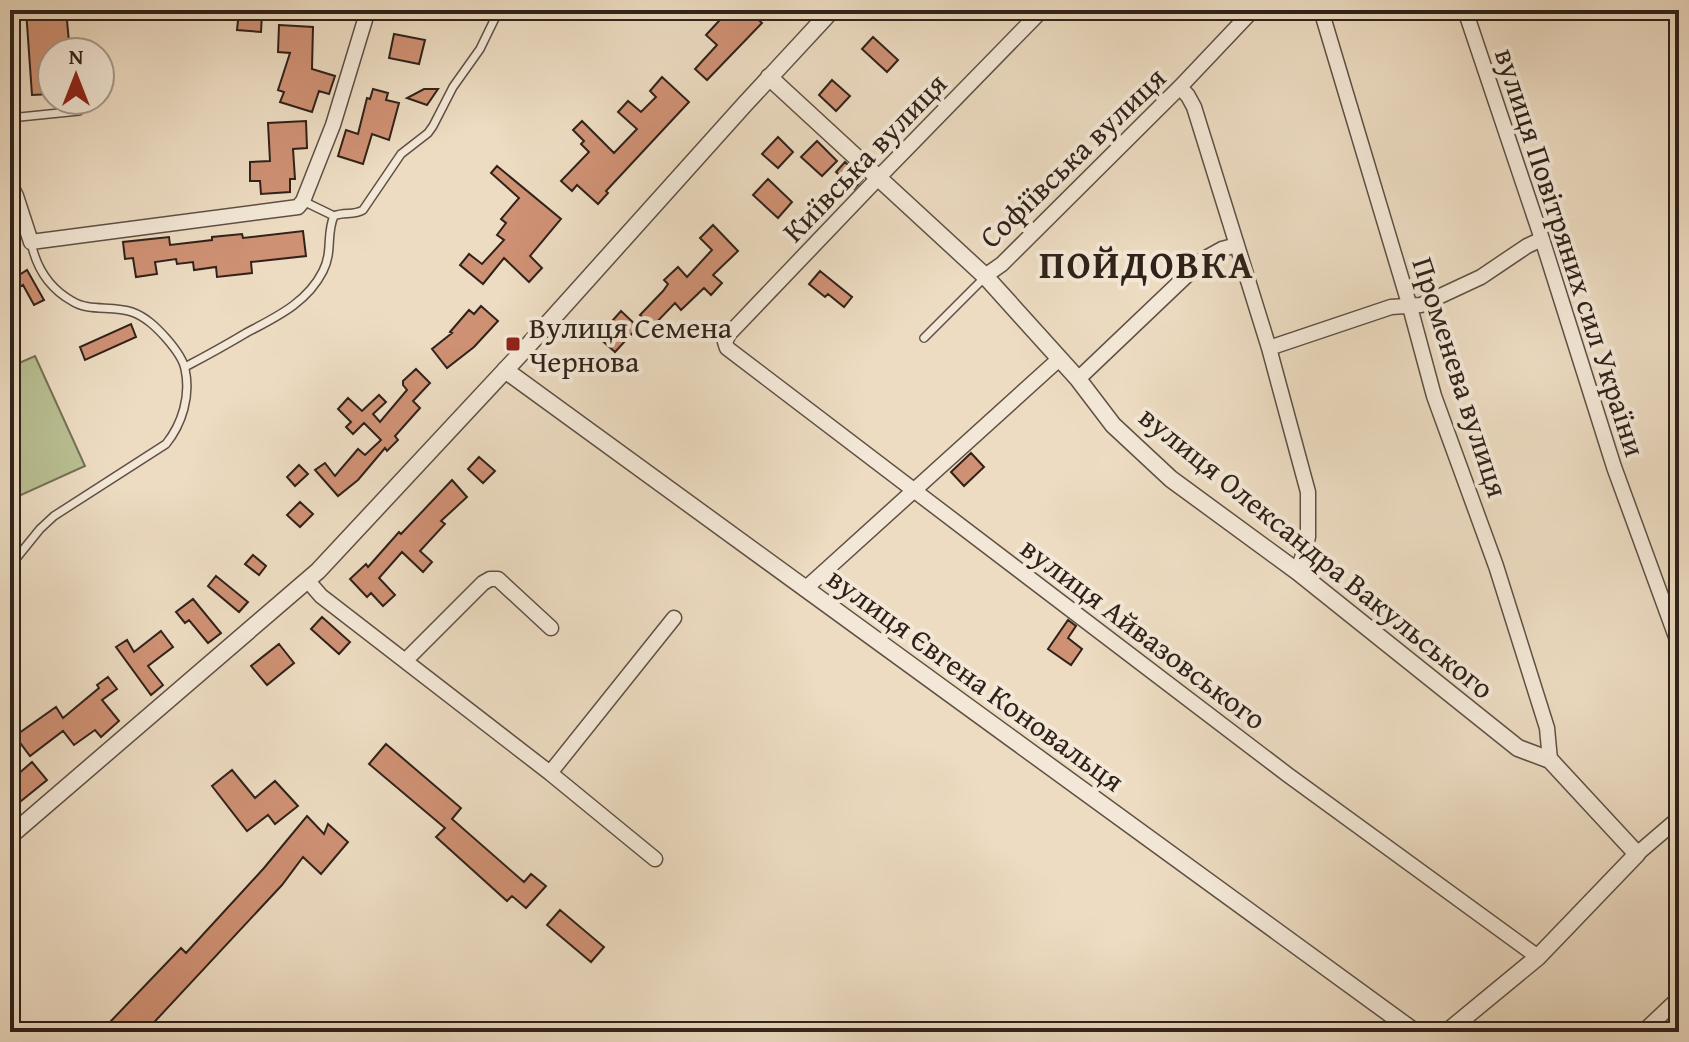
<svg xmlns="http://www.w3.org/2000/svg" width="1689" height="1042" font-family="'Gentium Book Plus',serif">
<style>
.green{fill:#b9c093;stroke:#747156;stroke-width:2}
.building{fill:#cf9174;stroke:#30221a;stroke-width:2}
.lines{fill:none;stroke-linecap:round;stroke-linejoin:round}
.service-casing{stroke:#5f5044;stroke-width:10}
.minor-casing{stroke:#5f5044;stroke-width:17}
.tertiary-casing{stroke:#5f5044;stroke-width:19}
.service{stroke:#f3e8d7;stroke-width:7}
.minor{stroke:#f3e8d7;stroke-width:14}
.tertiary{stroke:#f3e8d7;stroke-width:16}
.poi-dot{fill:#8f2418;stroke:#f3e8d7;stroke-width:3}
.labels{text-anchor:middle;dominant-baseline:central;stroke-width:8;stroke-linejoin:round;paint-order:stroke}
.street-label{font-size:30px;fill:#30221a;stroke:#f3e8d7}
.poi-label{font-size:30px;fill:#30221a;stroke:#f3e8d7;text-anchor:start}
.district-label{font-size:38px;font-weight:bold;letter-spacing:2px;fill:#30221a;stroke:#f3e8d7}
</style>
<rect width="100%" height="100%" fill="#eddcc2"/>
<filter id="stains"><feTurbulence type="fractalNoise" baseFrequency=".0025" numOctaves="4"/><feColorMatrix values="0 0 0 0 .2 0 0 0 0 .09 0 0 0 0 .02 0 0 0 .5 -.17"/></filter>
<radialGradient id="worn" r=".72"><stop offset=".6" stop-color="#630" stop-opacity="0"/><stop offset="1" stop-color="#630" stop-opacity=".3"/></radialGradient>
<path class="green" d="M35 356 85 466 10 500V367Z"/>
<path class="building" d="M26 10H66L69 42H60L61 52H52V94L32 95Z
M729 10H748L762 23 707 80 695 69 717 45 706 35Z
M239 11 262 13 261 32 237 30Z
M279 25 313 27 312 69 335 76 329 94 319 91 312 112 280 102 284 92 278 90 290 53 278 52Z
M394 34 425 40 419 64 389 58Z
M873 37 898 60 887 72 862 49Z
M662 77 689 102 606 191 608 193 598 204 577 185 572 191 561 181 589 152 581 144 584 141 573 130 582 121 614 153 637 129 618 112 628 101 641 112 656 97 650 91Z
M832 80 850 96 836 111 819 95Z
M373 89 388 93 386 100 399 103 389 140 372 134 363 164 338 156 346 130 358 134 367 98 370 99Z
M424 89H438L427 105 407 98Z
M306 121 307 148 293 149 295 179H290V192L261 194 260 181H250V162L270 161 268 123Z
M778 137 793 152 778 168 762 154Z
M817 141 837 161 822 176 801 157Z
M845 162 863 179 854 189 836 172Z
M497 166 561 219 530 256 542 268 529 282 504 258 483 284 460 265 469 254 482 264 504 240 497 235 506 223 501 219 519 198 491 173Z
M768 179 792 202 778 218 753 195Z
M713 225 738 251 713 275 722 283 711 295 704 288 681 310 675 303 653 326 640 315 663 291 668 284 664 280 678 267 687 277 712 250 700 238Z
M303 231 306 256 251 262 252 273 217 277 216 267 194 270 193 262 177 264 176 259 155 262 157 274 136 277 133 258 125 259 123 242 169 237 170 245 212 240V237L242 234 243 238Z
M27 270 44 300 34 305 23 285 18 288 13 279Z
M820 271 852 297 844 307 828 294 825 297 809 284Z
M481 306 498 321 474 347 447 368 432 349 452 333 450 332 469 310 474 314Z
M621 311 638 327 615 352 598 337Z
M131 324 136 337 85 360 80 347Z
M416 369 430 383 413 401 420 408 395 436 398 440 387 451 385 448 358 480 338 496 315 470 325 463 335 476 358 449 365 455 381 440 364 423 353 434 346 427 351 422 338 409 348 398 362 411 379 395 386 402 373 414 380 422 407 390 403 385V381Z
M971 453 984 467 964 486 951 472Z
M479 457 495 471 483 483 468 469Z
M299 465 308 474 295 486 287 477Z
M452 480 467 497 441 521 445 524 420 551 432 562 423 572 402 552 379 578 395 595 383 606 371 593 367 597 350 579 366 564 368 567 399 532 401 534Z
M300 502 313 514 300 527 287 515Z
M253 555 266 566 259 575 245 564Z
M216 576 248 602 239 612 208 586Z
M193 599 221 633 208 643 189 620 185 623 176 612Z
M322 617 350 642 339 654 311 629Z
M1068 620 1076 626 1068 638 1082 649 1071 665 1048 649Z
M161 631 173 647 148 666 163 685 151 695 116 647 127 640 134 652Z
M279 644 294 663 267 685 251 666Z
M108 677 117 689 102 700 119 721 101 737 95 730 74 745 63 731 30 756 15 736 56 707 63 718 99 688 97 685Z
M386 744 461 808 452 819 524 882 531 874 546 886 526 908 512 896 507 901 436 837 445 828 369 764Z
M32 762 47 780 10 810V781Z
M232 770 255 798 275 781 298 806 275 824 268 815 247 831 212 786Z
M307 816 324 834 328 824 348 842 321 874 303 857 282 885 145 1032H122L111 1021 181 948 186 953 264 868Z
M560 910 604 947 591 962 547 925Z"/>
<g class="lines">
<g class="service-casing">
<path id="service" d="M10 118 79 111
M10 129V141
M303 201 334 216C344 211 353 216 363 210L401 154 428 133 433 126 453 87 480 49 499 10
M924 338 985 277
M185 367C206 356 226 345 246 333 276 317 307 303 323 271 333 252 326 233 334 216
M10 566 40 529 54 516 166 444C182 424 191 396 185 369 183 358 173 346 166 338 156 327 146 317 132 312 112 305 89 312 72 301 49 288 36 267 31 242"/>
</g>
<g class="minor-casing">
<path id="minor" d="M1042 10 879 177 729 334 725 342 727 348 1288 775 1538 957
M1321 10 1410 307 1434 396 1496 566 1547 728 1550 760
M1465 10 1542 239 1614 467 1679 645
M1180 87 1188 96 1194 107 1269 348 1308 492V537L1298 572
M10 184 16 196 31 242 298 207 303 201 333 125 368 10
M985 276 1002 264 1180 87 1253 10
M1269 348 1391 307 1421 305 1481 277 1527 246 1542 239
M1078 379 1204 259 1222 249 1237 245
M308 581 321 596 550 773 655 859
M805 589 1058 360
M406 660 483 583 490 579H498L551 628
M550 773 674 618
M1637 854 1679 818
M1643 1032 1679 998"/>
</g>
<g class="tertiary-casing">
<path id="tertiary" d="M769 77 985 276 1078 379 1113 425 1171 479 1298 572 1518 748 1550 760 1637 854 1538 957 1447 1032
M505 370 1415 1032
M10 836 318 571 525 349 745 104 832 10"/>
</g>
<use href="#service" class="service"/>
<use href="#minor" class="minor"/>
<use href="#tertiary" class="tertiary"/>
</g>
<rect class="poi-dot" x="505" y="336" width="16" height="16" rx="4"/>
<g class="labels">
<g class="street-label">
<text transform="translate(864 157) rotate(-46)">Київська вулиця</text>
<text transform="translate(1072 157) rotate(-44)">Софіївська вулиця</text>
<text transform="translate(1571 252) rotate(72)">вулиця Повітряних сил України</text>
<text transform="translate(1461 377) rotate(72)">Променева вулиця</text>
<text transform="translate(1317 552) rotate(39)">вулиця Олександра Вакульського</text>
<text transform="translate(1144 633) rotate(37)">вулиця Айвазовського</text>
<text transform="translate(976 679) rotate(36)">вулиця Євгена Коновальця</text>
</g>
<g class="poi-label">
<text x="529" y="327">Вулиця Семена<tspan x="529" dy="34">Чернова</tspan></text>
</g>
<g class="district-label">
<text x="1147" y="264">ПОЙДОВКА</text>
</g>
</g>
<rect width="1689" height="1042" fill="none" stroke="#eddcc2" stroke-width="40"/>
<rect x="12" y="12" width="1665" height="1018" fill="none" stroke="#30221a" stroke-width="4"/>
<rect x="20" y="20" width="1649" height="1002" fill="none" stroke="#30221a" stroke-width="2"/>
<g transform="translate(76 76)"><circle r="38" fill="#f3e8d7" stroke="#a5998b" stroke-width="2"/>
<path d="M0-6L14 30L0 20L-14 30Z" fill="#8f2418"/>
<text y="-12" font-size="22" font-weight="bold" text-anchor="middle" fill="#30221a">N</text>
</g>
<rect width="100%" height="100%" filter="url(#stains)"/>
<rect width="100%" height="100%" fill="url(#worn)"/>
</svg>
